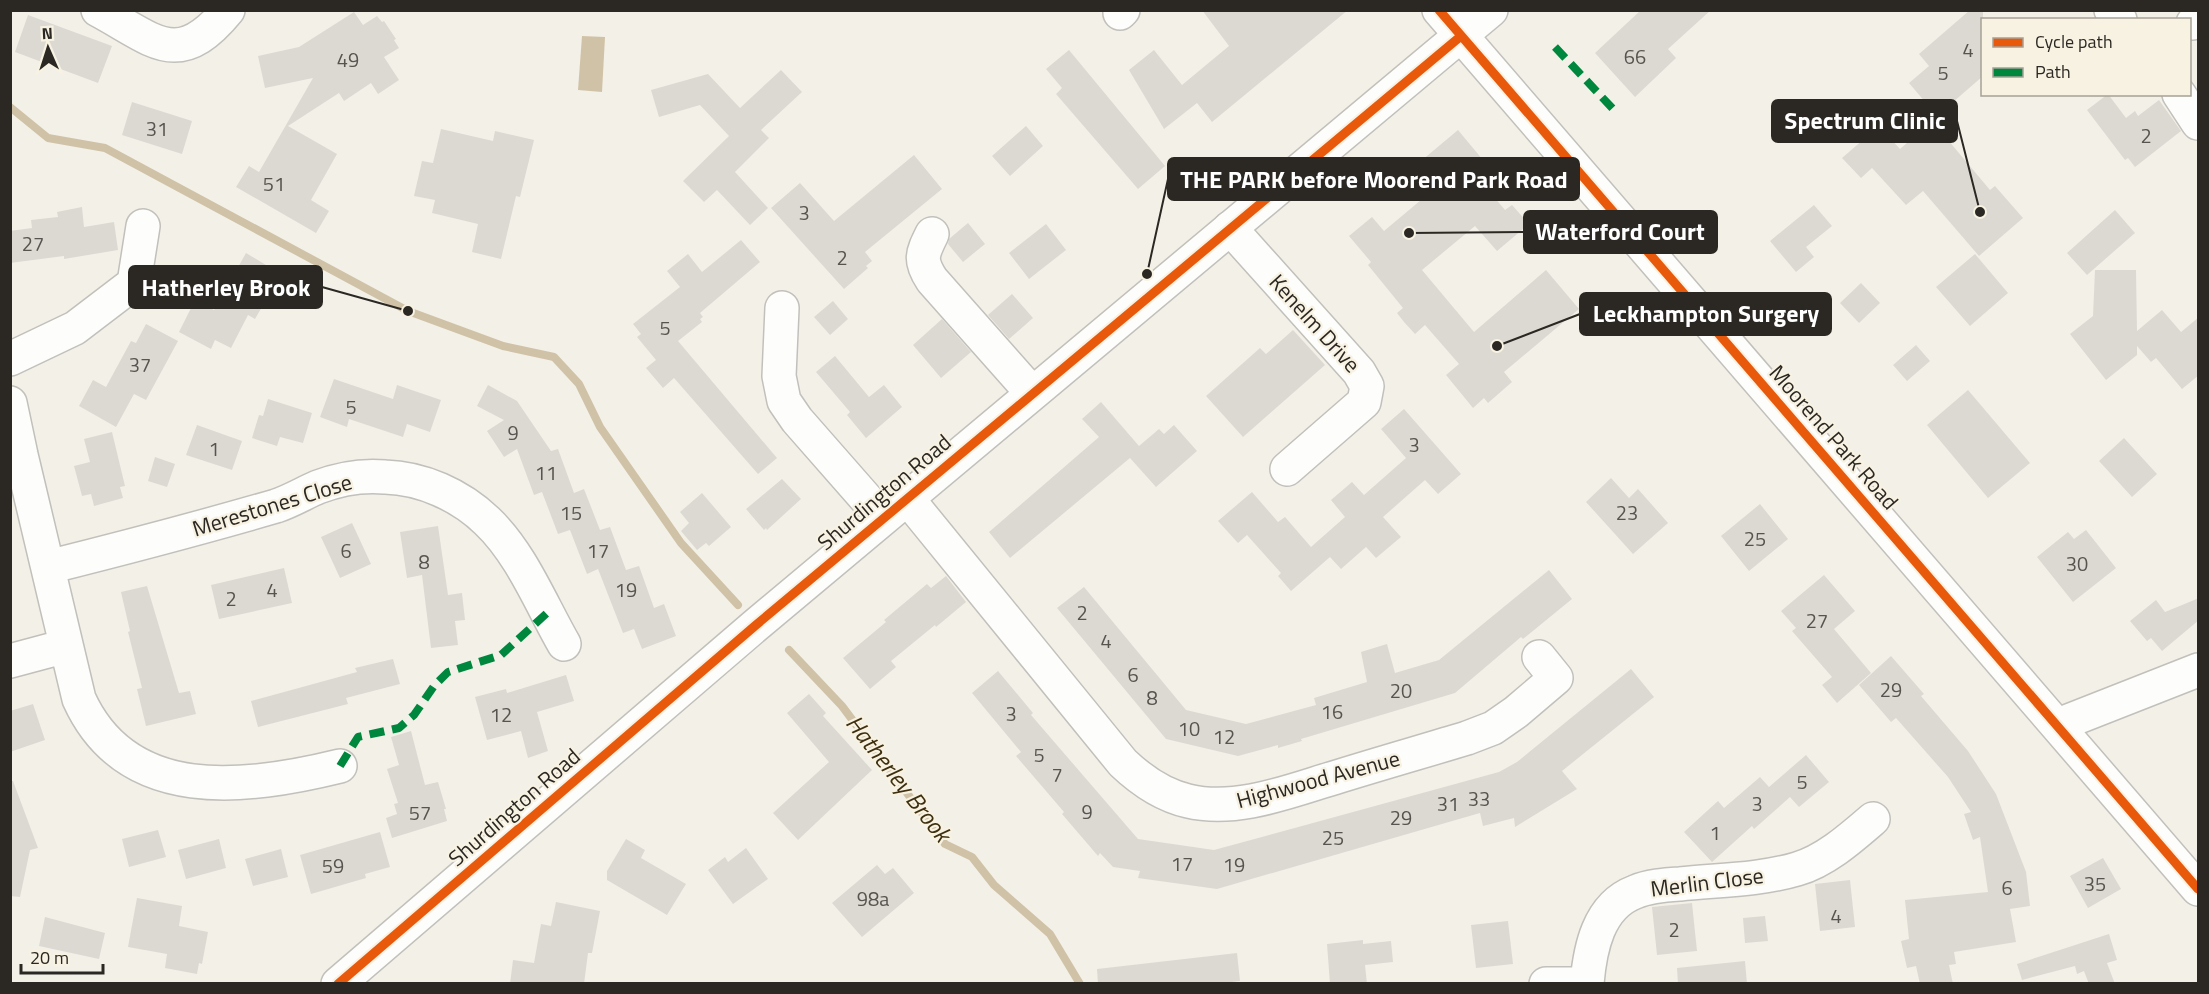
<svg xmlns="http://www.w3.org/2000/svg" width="2209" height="994" font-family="'Titillium Web',sans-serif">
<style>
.water{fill:#d0c2a6}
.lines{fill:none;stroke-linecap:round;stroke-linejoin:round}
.stream{stroke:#d0c2a6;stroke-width:8}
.building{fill:#dcd9d3}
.minor-casing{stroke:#c2c0ba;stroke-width:36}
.major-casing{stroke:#c2c0ba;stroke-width:36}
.minor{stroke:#fdfdfc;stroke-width:33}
.major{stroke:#fdfdfc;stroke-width:33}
.quiet{stroke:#00873e;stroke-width:8;stroke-dasharray:15 8;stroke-linecap:butt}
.cycleway-casing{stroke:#f8f2e3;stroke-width:13}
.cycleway{stroke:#e8590c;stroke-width:9}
.labels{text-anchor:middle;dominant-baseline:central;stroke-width:4.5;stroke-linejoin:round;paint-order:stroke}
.number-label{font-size:20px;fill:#57544f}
.street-label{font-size:22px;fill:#2b2823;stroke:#f8f2e3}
.water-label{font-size:24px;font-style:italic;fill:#3d2f0f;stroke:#f8f2e3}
.leader{fill:none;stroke:#2b2823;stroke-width:2}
.callout-dot{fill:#2b2823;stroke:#f8f2e3;stroke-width:2}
.callout{fill:#2b2823;stroke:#2b2823;stroke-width:2}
.callout-label{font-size:24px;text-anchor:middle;font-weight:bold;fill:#fff}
</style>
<rect width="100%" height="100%" fill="#f3f0e8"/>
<path class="water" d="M582 36 605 37 602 92 578 90Z"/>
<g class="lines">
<path class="stream" d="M10 107 48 138 105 148 408 311 503 346 554 357 579 384 600 427 681 543 738 605
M789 650 842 706 945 844 972 857 994 885 1050 934 1080 984"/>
</g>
<path class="building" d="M1202 10H1348L1212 122 1197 103 1164 129 1129 70 1154 50 1182 85 1229 46Z
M1641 10H1711L1668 49 1676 58 1635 97 1595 53Z
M1970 10H1983V76L1937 116 1909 83 1929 66 1919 54Z
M354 12 363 25 377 16 382 22 384 21 396 39 394 40 399 48 384 57 399 80 378 94 371 83 344 101 339 93 288 126 337 154 311 200 329 211 316 233 236 187 249 166 259 172 313 78 265 88 258 56 299 47Z
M28 15 112 46 98 83 15 52Z
M1069 50 1165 166 1138 189 1056 94 1062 88 1046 69Z
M781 70 802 92 761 130 769 138 735 172 768 208 750 225 717 190 704 202 683 181 729 136 700 105 659 117 651 90 708 74 740 108Z
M2108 94 2126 118 2135 111 2138 116 2159 100 2181 131 2135 167 2128 158 2125 160 2087 110Z
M132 102 192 121 182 154 122 135Z
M1932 121 1990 190 1995 186 2023 218 1979 256 1923 191 1906 205 1872 168 1861 178 1842 158 1879 126 1900 149Z
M1026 126 1043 146 1010 176 992 156Z
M441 129 493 141 495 131 534 140 520 197 516 196 501 259 472 252 478 224 432 213 435 200 414 196 422 161 433 163Z
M1458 130 1483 160 1471 170 1505 210 1512 205 1529 224 1497 251 1475 226 1422 270 1474 332 1546 270 1579 309 1504 372 1512 382 1488 403 1484 398 1473 408 1446 375 1459 364 1425 325 1415 334 1404 322 1397 313 1403 308 1368 265 1371 262 1349 236 1372 217 1384 231 1440 184 1421 161Z
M914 155 942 189 865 252 872 261 866 266 868 268 844 289 771 208 800 183 834 221Z
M1814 205 1832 226 1806 247 1814 257 1796 272 1770 241Z
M82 207 84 227 114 222 118 250 64 259V256L10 263V231L32 228 31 220 58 217 57 212Z
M2115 210 2135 233 2087 275 2067 253Z
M968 223 985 244 963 262 948 244 949 239Z
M1046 224 1066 250 1029 279 1009 253Z
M741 240 760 262 700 313 703 317 700 319 702 322 678 341 777 458 758 474 674 378 663 388 646 368 656 360 637 337 641 334 633 324 680 287 667 271 688 254 702 272Z
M246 253 281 274 255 319 248 315 231 348 215 340 211 349 179 332 195 300 214 310Z
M1975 254 2008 293 1970 326 1936 287Z
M2095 270H2136L2137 331 2162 310 2181 332 2199 317V375L2182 389 2156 358 2151 362 2137 346V355L2106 380 2070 334 2093 316Z
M1861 283 1880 303 1859 323 1840 303Z
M1012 294 1033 318 1009 339 988 315Z
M833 301 848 319 830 335 814 317Z
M942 319 971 352 941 378 913 345Z
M146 324 178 341 146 400 134 394 116 427 79 406 93 380 106 387 131 341 136 343Z
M1293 330 1325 365 1243 437 1206 396 1260 348 1266 354Z
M1916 345 1930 361 1907 381 1893 365Z
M835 356 869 397 884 385 902 407 866 438 847 415 850 412 816 372Z
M334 379 393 399 397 385 441 400 430 432 407 424 403 437 349 419 347 427 320 417Z
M488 385 517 401 551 451 558 449 574 493 584 489 600 530 610 527 626 570 639 566 654 608 664 604 676 636 642 649 634 629 623 633 598 569 587 574 570 530 558 534 542 492 534 495 517 449 504 457 487 431 504 420 477 406Z
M1968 390 2030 463 1988 498 1927 425Z
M268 399 312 413 303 443 280 437 277 446 252 438 259 415 263 416Z
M1101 402 1139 446 1159 429 1164 434 1174 425 1197 451 1156 487 1130 458 1010 558 989 532 1099 437 1082 419Z
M1404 409 1461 474 1438 494 1425 480 1383 517 1401 537 1376 558 1366 547 1341 569 1330 557 1291 591 1278 576 1281 573 1247 535 1238 543 1218 521 1252 492 1278 522 1285 517 1311 547 1345 517 1331 500 1352 482 1364 495 1406 458 1381 429Z
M197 425 242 441 232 470 186 455Z
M112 432 125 486 120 487 123 498 94 506 91 494 82 496 74 466 90 462 84 439Z
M2124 438 2157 474 2132 497 2099 461Z
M155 457 175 464 167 487 148 481Z
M1611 478 1629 498 1638 489 1668 523 1633 554 1586 502Z
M782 479 801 499 767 530 766 528 764 530 746 509Z
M702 493 731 527 709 546 706 543 697 550 681 531 689 523 680 512Z
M1760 504 1788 539 1749 571 1721 536Z
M352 523 371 564 340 578 321 537Z
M438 526 448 595 462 593 465 620 455 621 458 645 431 648 422 575 407 578 400 532Z
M2086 530 2116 568 2073 602 2037 557 2068 532 2074 539Z
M284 568 292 603 219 619 211 585Z
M1549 570 1572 599 1523 639 1521 637 1455 693 1301 739 1302 741 1278 748V745L1238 756 1166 739 1057 608 1084 587 1186 710 1246 724 1316 705 1314 698 1367 682 1361 652 1387 644 1395 673 1439 660Z
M1824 575 1855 611 1834 629 1871 673 1837 703 1822 685 1832 677 1792 631 1796 628 1781 611Z
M946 576 966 602 936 627 935 625 891 661 896 667 870 689 843 658 886 622 884 620 927 584 931 588Z
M147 586 179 693 190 691 196 714 146 726 137 689 142 688 128 632 130 631 121 592Z
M2199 598V620L2162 651 2151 638 2147 641 2130 621 2156 600 2165 612Z
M1891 656 1924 694 1921 696 1968 751 1996 794 2026 872 2030 906 2010 909 2016 942 1954 952 1956 964 1949 965 1953 984H1920L1916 966 1907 968 1901 941 1909 939 1905 900 1988 892 1980 837 1973 840 1964 814 1971 812 1948 777 1896 718 1891 722 1859 685Z
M393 659 400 684 346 698 348 704 258 727 251 701 357 672 355 668Z
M1631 669 1654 697 1562 771 1577 789 1515 827 1514 818 1483 826 1480 813 1217 889 1138 878 1140 871 1113 867 1100 853 1098 856 1062 814 1064 812 1016 756 1021 752 972 693 998 671 1033 713 1031 715 1138 839 1214 850 1499 772 1517 762Z
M566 675 574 701 537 712 548 751 528 758 521 731 487 740 475 697 506 689 507 693Z
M809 694 826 713 823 716 872 770 798 840 773 813 829 762 787 713Z
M33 704 45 740 10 752V711Z
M411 731 425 785 438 782 446 809H444L447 821 392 838 386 818 397 814 394 804 398 803 387 769 399 765 391 737Z
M1806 755 1829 782 1799 807 1790 797 1754 829 1752 826 1712 862 1684 832 1718 801 1724 808 1760 777 1769 787Z
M10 781H13L38 848 30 850 20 897 10 896Z
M158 830 166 857 129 867 122 839Z
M380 832 390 867 365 874 366 878 311 894 300 855Z
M219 839 226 868 186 879 178 850Z
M626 839 645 850 641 858 686 884 667 915 607 880V871Z
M746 848 768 879 733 904 708 870 725 857 728 862Z
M281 849 288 877 253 886 245 859Z
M2103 858 2121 889 2088 908 2070 876Z
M877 865 885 874 893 868 914 893 862 937 832 903Z
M1850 880 1855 927 1820 931 1815 884Z
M137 898 182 906 179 926 208 932 202 964 199 963 197 974 165 968 167 954 128 947Z
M556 902 600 911 592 953H588L584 984H510L513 960 534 963 541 924 551 926Z
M1692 903 1697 951 1657 955 1652 907Z
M1765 916 1768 941 1745 943 1743 918Z
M45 917 105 933 99 959 39 946Z
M1508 921 1513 964 1476 968 1471 925Z
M2109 934 2117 960 2107 963 2115 984H2089L2084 971 2077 974 2075 966 2022 980 2017 964Z
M1363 940V944L1391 941 1393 962 1365 965 1367 984H1330L1327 944Z
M1237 953 1240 981 1215 984H1098L1097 969Z
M1745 961 1747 984H1678L1677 968Z"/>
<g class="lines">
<g class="minor-casing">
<path id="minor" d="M98 10C154 40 178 71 228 10
M1439 10 2198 889
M2111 10 2120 20
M1120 13 1123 10
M2193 23 2198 19
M2179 94 2198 123
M1230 228 1359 372 1367 386 1364 402 1287 469
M932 234C922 254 919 260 932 280L1032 393
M782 308 779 376 784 401 797 420 883 518
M10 359 75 328 134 283 143 226
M10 403 21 455 79 699C127 805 246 789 340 766
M907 498 1123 763C1142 781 1162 795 1188 801 1238 813 1292 790 1340 776 1382 763 1424 751 1467 738L1493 728 1516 712 1556 678 1539 657
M48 567C124 548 200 528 276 506 291 501 304 493 318 487 339 479 363 475 385 477 422 478 460 495 487 521 521 553 541 604 564 644
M10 661 66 646
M2058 725 2198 670
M1587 983C1590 949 1598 906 1635 892 1649 886 1665 885 1680 884 1718 880 1760 880 1797 869 1825 861 1851 838 1873 819
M1546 984H1587"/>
</g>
<g class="major-casing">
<path id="major" d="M338 984 756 625 1491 10"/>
</g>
<use href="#minor" class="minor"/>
<use href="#major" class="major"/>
<path class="quiet" d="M1555 47 1613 109
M340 766 358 737 399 728 414 715 434 686 448 672 501 655 547 613"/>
<g class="cycleway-casing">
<path id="cycleway" d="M1439 10 2198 889
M338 984 756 625 1461 36"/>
</g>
<use href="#cycleway" class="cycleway"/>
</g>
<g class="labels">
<g class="number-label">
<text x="1968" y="49">4</text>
<text x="1635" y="56">66</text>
<text x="348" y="59">49</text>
<text x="1943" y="72">5</text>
<text x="157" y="128">31</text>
<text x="2146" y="135">2</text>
<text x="274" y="183">51</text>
<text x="804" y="212">3</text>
<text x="33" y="243">27</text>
<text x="842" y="257">2</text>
<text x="665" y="327">5</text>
<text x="140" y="364">37</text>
<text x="351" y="406">5</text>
<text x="513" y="432">9</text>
<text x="1414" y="444">3</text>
<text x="214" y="448">1</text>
<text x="546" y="472">11</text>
<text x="571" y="512">15</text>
<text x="1627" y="512">23</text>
<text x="1755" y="538">25</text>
<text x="346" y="550">6</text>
<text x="598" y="550">17</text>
<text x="424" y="561">8</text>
<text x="2077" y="563">30</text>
<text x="272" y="589">4</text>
<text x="626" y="589">19</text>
<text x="231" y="598">2</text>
<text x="1082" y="612">2</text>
<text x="1817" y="620">27</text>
<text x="1106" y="640">4</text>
<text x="1133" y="674">6</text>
<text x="1891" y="689">29</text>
<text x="1401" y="690">20</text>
<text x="1152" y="697">8</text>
<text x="1332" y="711">16</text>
<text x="1011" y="713">3</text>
<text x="501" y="714">12</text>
<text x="1189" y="728">10</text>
<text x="1224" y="736">12</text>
<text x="1039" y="754">5</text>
<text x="1057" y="774">7</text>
<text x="1802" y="781">5</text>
<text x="1479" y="798">33</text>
<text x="1448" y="803">31</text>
<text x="1757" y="803">3</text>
<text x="1087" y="811">9</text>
<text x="420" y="812">57</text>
<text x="1401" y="817">29</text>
<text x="1715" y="832">1</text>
<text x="1333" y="837">25</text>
<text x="1182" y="863">17</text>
<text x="1234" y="864">19</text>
<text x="333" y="865">59</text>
<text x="2095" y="883">35</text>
<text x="2007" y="887">6</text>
<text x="873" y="898">98a</text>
<text x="1836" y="915">4</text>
<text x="1674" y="929">2</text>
</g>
<g class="street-label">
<text transform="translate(1315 323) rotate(48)">Kenelm Drive</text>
<text transform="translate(1834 437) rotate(49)">Moorend Park Road</text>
<text transform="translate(884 492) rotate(-40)">Shurdington Road</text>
<text transform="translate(272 505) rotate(-17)">Merestones Close</text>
<text transform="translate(1318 779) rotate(-15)">Highwood Avenue</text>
<text transform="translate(514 807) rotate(-41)">Shurdington Road</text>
<text transform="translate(1707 882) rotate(-7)">Merlin Close</text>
</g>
<g class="water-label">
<text transform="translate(899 778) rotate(52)">Hatherley Brook</text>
</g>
</g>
<path class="leader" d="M1980 212L1957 121M1147 274L1168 179M1409 233L1524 232M408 311L322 287M1497 346L1580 314"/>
<g class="callout-dot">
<circle cx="1980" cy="212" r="6"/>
<circle cx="1147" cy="274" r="6"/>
<circle cx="1409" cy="233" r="6"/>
<circle cx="408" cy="311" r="6"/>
<circle cx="1497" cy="346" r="6"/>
</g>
<g class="callout">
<rect x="1772" y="100" width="185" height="42" rx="6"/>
<rect x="1168" y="158" width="411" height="42" rx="6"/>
<rect x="1524" y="211" width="193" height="42" rx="6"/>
<rect x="129" y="266" width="193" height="42" rx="6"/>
<rect x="1580" y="293" width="251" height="42" rx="6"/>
</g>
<g class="callout-label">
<text x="1865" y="129">Spectrum Clinic</text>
<text x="1374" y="188">THE PARK before Moorend Park Road</text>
<text x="1620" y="240">Waterford Court</text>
<text x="226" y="296">Hatherley Brook</text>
<text x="1706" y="322">Leckhampton Surgery</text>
</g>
<rect width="2209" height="994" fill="none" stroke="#2b2823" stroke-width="24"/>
<rect x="1981" y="18" width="210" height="78" fill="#f8f2e3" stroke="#a6a196" stroke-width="1.5"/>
<rect x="1993" y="38" width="30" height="9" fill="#e8590c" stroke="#a6a196" stroke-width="1.5"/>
<text x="2035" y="48" font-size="18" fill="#2b2823">Cycle path</text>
<rect x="1993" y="68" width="30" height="9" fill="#00873e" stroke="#a6a196" stroke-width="1.5"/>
<text x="2035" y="78" font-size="18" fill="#2b2823">Path</text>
<g transform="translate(48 48) rotate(357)" stroke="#f8f2e3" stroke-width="4.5" paint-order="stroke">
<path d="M0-4.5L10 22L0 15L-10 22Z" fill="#2b2823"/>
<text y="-9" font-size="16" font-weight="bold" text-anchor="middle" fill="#2b2823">N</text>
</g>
<path d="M21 964v9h82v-9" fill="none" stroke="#2b2823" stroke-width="3"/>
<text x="30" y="964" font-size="18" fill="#2b2823" stroke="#f8f2e3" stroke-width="4.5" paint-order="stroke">20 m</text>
</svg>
